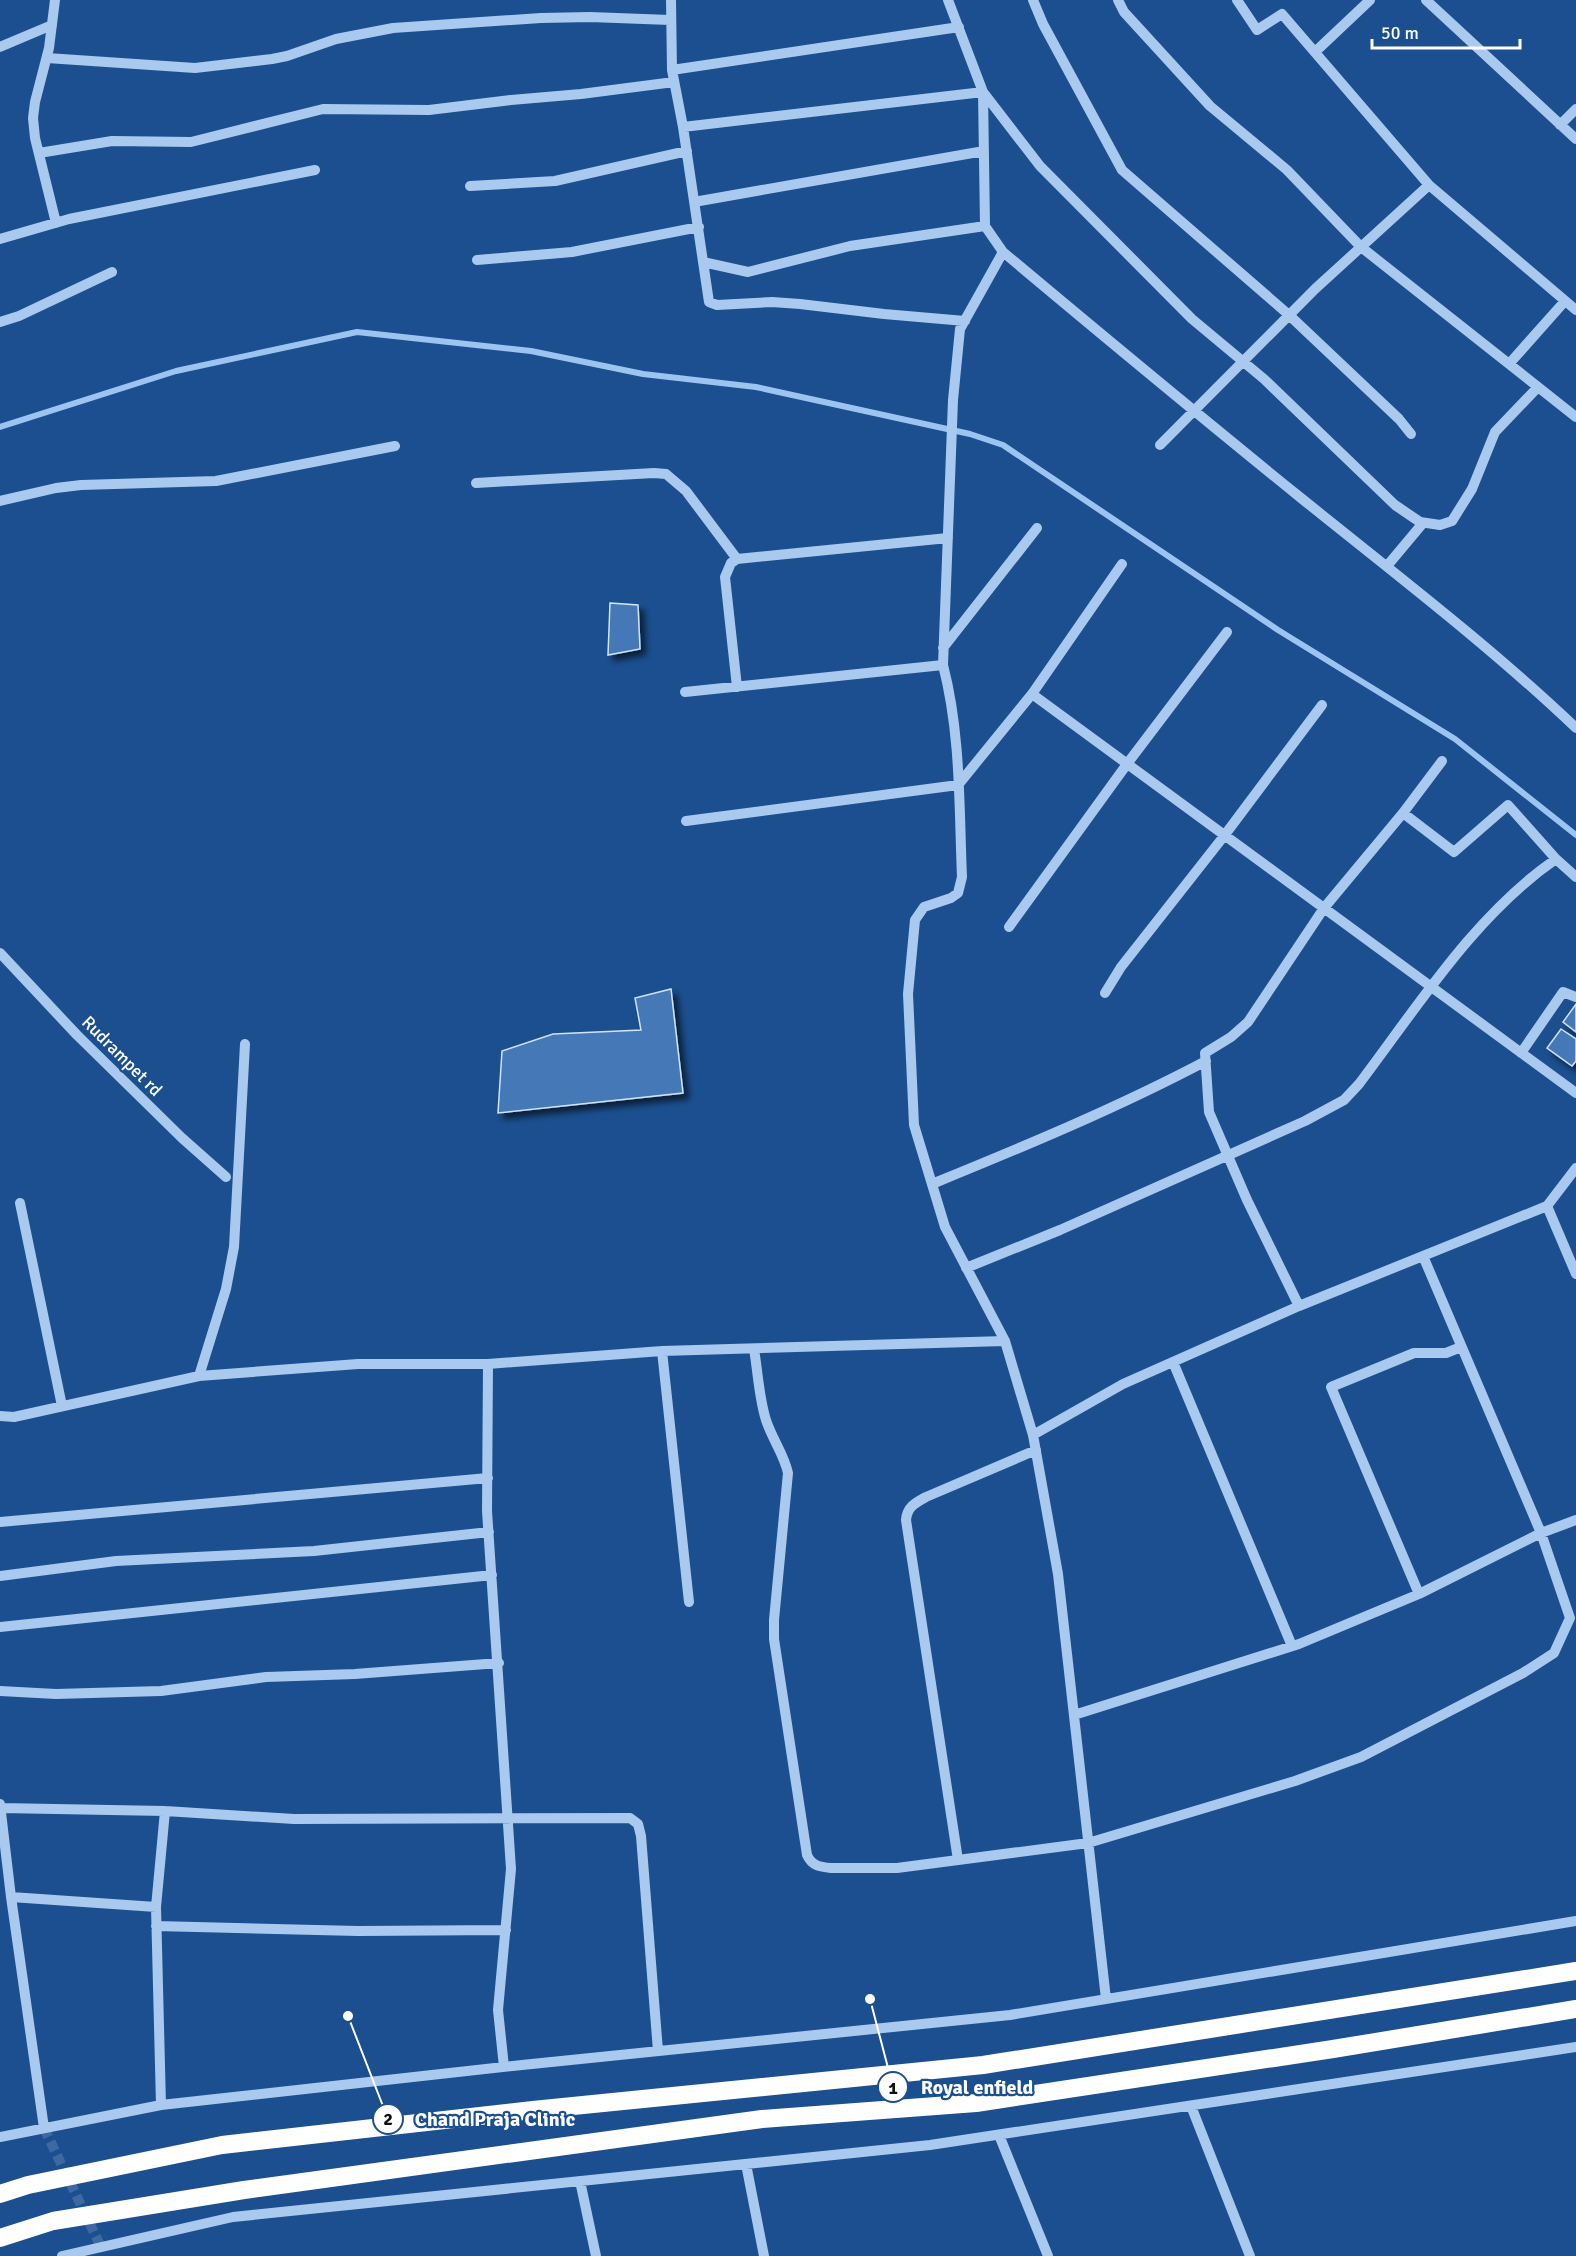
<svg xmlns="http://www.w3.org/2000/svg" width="1576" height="2256" font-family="Signika,sans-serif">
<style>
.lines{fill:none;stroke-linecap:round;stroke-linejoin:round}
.stream{stroke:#9cc4f0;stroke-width:6}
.building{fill:#4478b7;stroke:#cfe3fa;stroke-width:1.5;filter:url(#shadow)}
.minor-tunnel{stroke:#3d69a0;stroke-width:10;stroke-dasharray:10 5;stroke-linecap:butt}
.minor{stroke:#a9c9ee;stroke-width:10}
.highway{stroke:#fff;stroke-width:18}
.labels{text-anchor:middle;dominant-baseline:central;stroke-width:4.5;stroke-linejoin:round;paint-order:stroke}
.street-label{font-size:18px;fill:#fff;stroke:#1b4f8f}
.leader{fill:none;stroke:#fff;stroke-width:2}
.callout-dot{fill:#fff;stroke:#1b4f8f;stroke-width:2}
.mark-label{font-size:18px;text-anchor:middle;font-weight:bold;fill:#111}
.callout-label{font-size:20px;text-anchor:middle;font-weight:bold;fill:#fff;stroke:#1b4f8f;stroke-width:4.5;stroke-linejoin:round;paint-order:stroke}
</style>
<defs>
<filter id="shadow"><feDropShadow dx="5.5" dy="5.5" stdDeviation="3" flood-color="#0009"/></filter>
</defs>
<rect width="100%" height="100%" fill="#1b4f8f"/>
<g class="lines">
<path class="stream" d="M0 427 176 371 357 332 531 351 643 374 756 387 970 434 1003 445 1278 630 1455 739 1576 835"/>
</g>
<path class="building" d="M610 603 638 605 640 649 608 655Z
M671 989 683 1093 498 1113 502 1051 553 1034 641 1030 635 998Z
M1576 1004V1032L1563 1022Z
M1561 1029 1576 1039V1061L1572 1066 1547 1048Z"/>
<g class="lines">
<path class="minor-tunnel" d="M44 2128 101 2247"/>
<path class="minor" d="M55 0 49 48 35 102 33 118 35 138 56 223
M671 0 672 70
M948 0 983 92 985 226 1003 252 960 329 953 400 943 665C961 734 959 807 962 877L958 893 951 898 924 907 915 920 908 994 914 1125 945 1227 1005 1341 1033 1435 1058 1574 1106 1999
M1033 0 1043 24 1122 170 1289 315 1399 419 1411 434
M1118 0 1124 12 1210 106 1287 170 1361 247 1576 417
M1237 0 1257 30 1282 14 1429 185 1576 310
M1426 0 1576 139
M959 27 672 70 683 127 709 302 717 305 772 302 800 304 884 314 965 321
M0 47 52 25
M1315 52 1370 0
M47 58 195 68 272 59 287 56 336 39 393 28 541 18 590 17 670 20
M1560 125 1576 109
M683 127 983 92 1040 166 1192 319 1264 379 1395 505 1420 522 1440 525 1452 521 1472 489 1495 432 1538 387
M39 153 112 141 191 142 323 109 429 110 511 100 581 94 674 82
M470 186 555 181 687 151
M694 202 984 151
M0 239 69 219 315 170
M1003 252C1102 335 1201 417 1301 498 1394 573 1490 646 1576 728
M477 260 572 252 699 227
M703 262 748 272 850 246 985 226
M0 322 19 316 112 272
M1509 364 1565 301
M1160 445 1315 289 1429 185
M476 483 654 473 666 474 686 491 737 559
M0 501 56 488 81 485 216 481 395 446
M1387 566 1423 523
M943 648 1037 528
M737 687 725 577 731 563 737 559 948 538
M685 692 943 665
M1032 694 1576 1093
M686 821 958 785 1032 694 1122 564
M1556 859 1576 877
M1009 927 1127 764 1227 632
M0 953 77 1035 182 1138 226 1177
M1105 993 1121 967 1224 836 1322 705
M1521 1053 1563 992 1576 997
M932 1184C1025 1146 1117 1108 1206 1061
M20 1203 62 1406
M1547 1206 1576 1168
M966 1268 1060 1230 1305 1121 1344 1100 1359 1084C1418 1006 1475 915 1556 859L1508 805 1454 852 1403 813
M1299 1306 1247 1200 1209 1112 1205 1053 1231 1037 1248 1022 1324 908 1403 813 1442 761
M754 1349C758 1373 759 1398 766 1420 772 1439 784 1454 788 1473L774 1620V1639L807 1855C812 1866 820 1867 831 1868H897L1088 1843 1295 1781 1361 1757 1523 1673 1554 1653 1570 1618 1541 1533 1423 1256
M662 1351 689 1602
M1173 1362 1292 1646
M488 1364 662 1351 1005 1341
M199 1376 226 1289 234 1247 245 1044
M0 1416 14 1417 199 1376 358 1364H488L487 1511 511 1869 498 2010 504 2067
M1033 1435 1123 1384 1299 1306 1547 1206 1576 1274
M0 1522 488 1478
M0 1576 116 1561 314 1551 489 1532
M1419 1594 1331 1387 1414 1353H1446L1461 1347
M0 1627 492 1575
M0 1691 56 1694 161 1691 266 1677 355 1674 499 1663
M1074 1715 1299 1644 1419 1594 1541 1533 1576 1520
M0 1804 11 1897 44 2128
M0 1808 165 1811 294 1819 630 1818 638 1824 641 1836 658 2051
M958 1860 906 1520C907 1507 915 1503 926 1497L1036 1450
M11 1897 156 1907 161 2105
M156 1907 165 1811
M156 1926 358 1931 506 1930
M1191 2106 1250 2256
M999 2135 1048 2256
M0 2137 161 2105 522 2065 1010 2015 1576 1921
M746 2164 764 2256
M580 2181 596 2256
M62 2256 233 2217 930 2145 1576 2047"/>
<path class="highway" d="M0 2194 28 2185 222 2145 533 2110 983 2065 1576 1971
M0 2238 53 2221 244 2190 762 2119 976 2103 1333 2049 1576 2009"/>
</g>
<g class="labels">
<g class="street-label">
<text transform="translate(122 1056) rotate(45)">Rudrampet rd</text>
</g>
</g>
<path class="leader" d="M870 1999L893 2087M348 2016L388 2119"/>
<g class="callout-dot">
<circle cx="870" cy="1999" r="6"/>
<circle cx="348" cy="2016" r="6"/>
<circle cx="893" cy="2087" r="15"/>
<circle cx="388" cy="2119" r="15"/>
</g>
<g class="mark-label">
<text x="893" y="2094">1</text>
<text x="388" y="2125">2</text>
</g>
<g class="callout-label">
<text x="977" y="2094">Royal enfield</text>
<text x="495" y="2126">Chand Praja Clinic</text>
</g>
<path d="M1372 39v9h148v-9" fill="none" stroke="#ffffff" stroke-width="3"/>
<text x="1381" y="39" font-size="18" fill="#ffffff" stroke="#1b4f8f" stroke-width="4.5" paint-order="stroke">50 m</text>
</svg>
